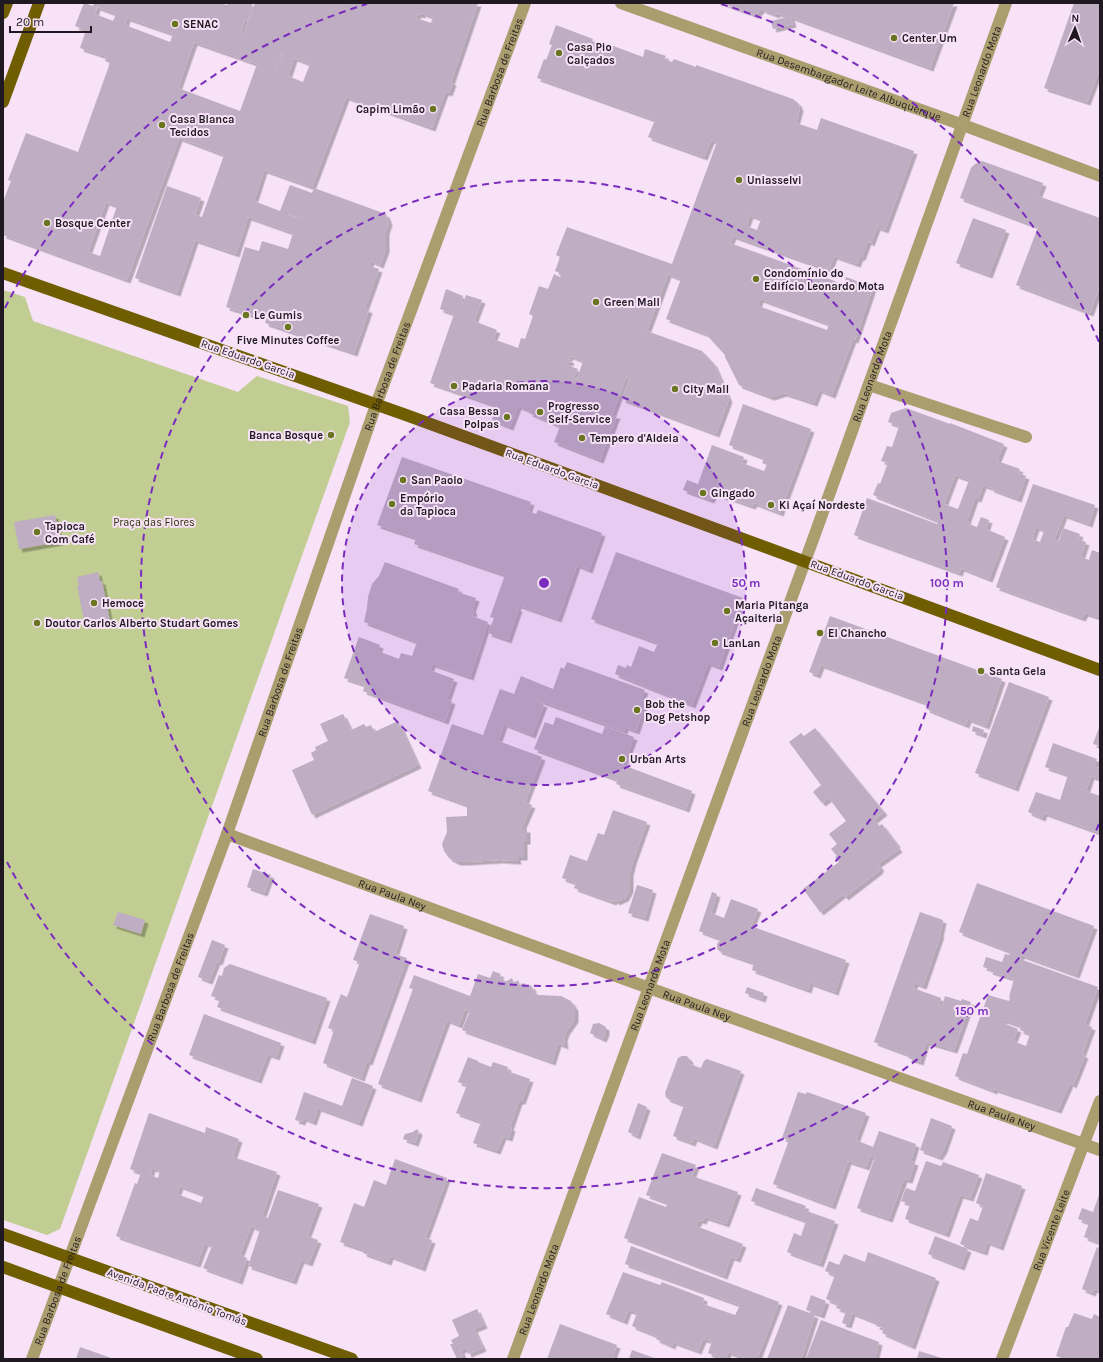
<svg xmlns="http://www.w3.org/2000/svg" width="1103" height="1362" font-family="Karla,sans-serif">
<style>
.green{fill:#c1cd92}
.building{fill:#beadc3;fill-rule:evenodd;filter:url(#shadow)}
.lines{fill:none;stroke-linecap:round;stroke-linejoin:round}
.minor{stroke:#aa9d6e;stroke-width:12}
.major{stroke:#705d00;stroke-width:12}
.ring{fill:none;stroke:#7b2cbf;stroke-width:2;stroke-dasharray:7 5}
.poi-dot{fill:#69751f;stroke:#f7e2f8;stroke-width:1.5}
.labels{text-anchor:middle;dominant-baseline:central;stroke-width:4;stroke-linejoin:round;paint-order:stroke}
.poi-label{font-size:11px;font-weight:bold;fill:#211921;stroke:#f7e2f8;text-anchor:start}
.street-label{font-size:11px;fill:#211921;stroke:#f7e2f8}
.park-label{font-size:11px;fill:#2c3200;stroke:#f7e2f8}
.centre{fill:#7b2cbf;stroke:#f7e2f8;stroke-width:2}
.ring-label{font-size:12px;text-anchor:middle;font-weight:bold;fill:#7b2cbf;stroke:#f7e2f8;stroke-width:4;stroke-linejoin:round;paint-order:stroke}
</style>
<defs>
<filter id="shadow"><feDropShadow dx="3.5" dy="3.5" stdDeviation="0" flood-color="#0004"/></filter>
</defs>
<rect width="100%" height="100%" fill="#f7e2f8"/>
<path class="green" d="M3 290 25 297 33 321 238 392 257 376 348 406 350 422 60 1229 47 1235 3 1220Z"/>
<path class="building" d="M84 3 93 6 94 3H220L227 5 228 3H253L247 21 245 20 240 34 243 35 255 3H478L451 82H453L449 93 445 92 432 128 346 97 312 187 264 170 254 201 280 211 290 185 312 193 314 188 386 214 389 222 386 231V249L380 265 371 261 369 266 379 269 365 308 369 310 354 353 265 323 268 314 256 310 255 316 226 307 245 247 259 251 262 241 288 249 293 233 248 217 236 254 195 240 177 293 135 278 167 186 201 198 195 215 202 217 224 155 179 138 127 280 3 235V202L11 181 8 180 26 133 78 152 110 63 105 61 107 57 80 48 86 30 75 26ZM97 7 116 14 113 21 95 14ZM422 13 433 17 431 23 416 18 418 14 422 15ZM127 18 173 34 170 42 125 25ZM194 42 257 64 240 111 178 88ZM282 53 283 54 277 72 275 71ZM294 58 310 64 303 82 288 76ZM106 202 117 206 100 256 88 252ZM289 214 300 218 299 219 288 215Z
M722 3H954L930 68 791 17 793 24 773 29 771 21 788 17 777 13 776 15 763 10V8L755 15Z
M1074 3H1100V74L1098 73 1087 102 1044 88Z
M556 25 593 39 592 41 607 47 608 44 643 57 645 49 666 56 664 59 672 62 674 59 696 67V65L793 99 798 103 800 108 796 123 817 130 821 118 914 151 885 230 877 227 871 243 868 241 862 257H860L857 264 834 256 829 270 733 236 730 243 832 280 844 285 846 277 873 287 855 340 853 339 832 395 819 390 814 403 784 393 771 397 739 385 725 357V355L706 334 666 319 681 279 668 274 647 331 702 351 714 364 729 399 716 434 622 399 630 378 626 377 612 415H617L600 460 554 442 560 426 529 413 530 411 518 406 510 427 492 420 497 406 430 383 454 314 440 309 446 289 463 296 461 303 463 304 466 295 482 300 474 321 497 330 493 339 518 348 521 338 525 339 533 316 529 314 539 286 548 289 554 274 560 277 562 274 555 271 560 257 556 255 567 227 672 264 717 142 711 140 704 157 648 137 655 120 537 78 544 59 546 60 552 45 549 44ZM750 215 761 219 757 230 746 226ZM760 299 829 324 827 330 758 306ZM570 356 583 361 577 379 573 378 578 369 567 365 568 362 570 363 571 360 568 359Z
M982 161 1043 183 1038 196 1100 218V285L1090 313 1016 285 1038 227 960 198 971 168 975 164Z
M973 218 1006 230 989 275 956 263Z
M743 404 811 429 780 513 754 503 752 506 714 493 711 500 683 490 687 480 698 484 712 445 744 457 742 463 764 471 767 465 762 463 764 458 729 445Z
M906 408 950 424V423L1004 444 997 461 1020 469 1018 473 1026 476 1018 499 991 489V488L983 485 978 499 975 498 967 521 969 522 968 524 977 527 981 517 989 520 986 529 1005 537 989 579 961 568 959 573 854 535 867 498 937 524 938 521 873 495 878 483 880 484 888 463 881 461 887 446 892 447 899 426 888 422 891 413ZM955 475 969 480 958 509 944 504Z
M402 457 531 502 528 511 536 514 538 510 602 533 589 570 577 565 558 619 518 605 517 608H519L508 640 488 633 494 618 490 617 505 575 414 544 416 538 377 525Z
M1033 484 1095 505 1089 524 1064 515 1054 540 1059 541 1063 528 1080 534 1078 539 1086 542 1081 557 1089 560 1092 550 1100 553V618L1085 613 1082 618 996 587ZM1036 527 1044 531 1040 542 1032 539Z
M55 515 60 542 19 549 14 522Z
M616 552 743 598 719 667 708 663 692 705 615 674 618 665 626 668 627 665 631 667 639 646 654 652 658 643 591 619Z
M385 562 459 589 457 592 476 598 472 610 474 611 472 616 488 622 470 677 432 664 430 670 454 679 447 699 452 701 445 721 363 691 365 685 344 678 359 637 380 645 378 651 399 659 401 653 412 656 417 642 364 622 367 608 368 597 372 584 379 576Z
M98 572 100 581H102L110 621 85 625 77 586H79L77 577Z
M830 616 1002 679 986 726 968 719 966 725 926 709 928 704 821 665 817 675 809 672Z
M567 662 645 690 641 699 646 701 636 731 625 727 624 731 535 699 534 701 544 704 532 735 504 724 498 741 542 757 525 802 532 805 523 825V829H527V841H524V857H517L518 861 500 860 465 862H457L449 858 444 851 442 844 447 832 446 817 467 816V805L428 791 452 724 483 735 500 689 514 694 521 676 553 689 561 667 564 669Z
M1009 682 1049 697 1015 788 975 773Z
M343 714 351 730 364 724 366 727 371 725 374 732 398 721 418 765 312 815 292 770 314 760 311 753 316 750 315 747 328 741 320 724Z
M556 717 602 734 605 726 634 737 623 765 692 791 686 809 616 784 618 780 534 749 545 722 553 725Z
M1100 725V746L1093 744Z
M973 726 984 730 983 735 972 731Z
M815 728 884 812 874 820 879 826 882 824 897 844 896 845 899 849 878 864 881 868 879 869 880 870 845 897 843 894 820 912 803 889 839 862 835 857 837 856 831 849 837 844 829 834 846 821 829 798 822 803 813 792 821 785 789 742 801 733 804 736Z
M1053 743 1097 759 1094 767 1100 769V779L1091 776 1086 791 1100 796V833L1044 813 1042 818 1028 812 1036 792 1060 800 1068 775 1045 767Z
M613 810 647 822 633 861 630 873V889L628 893 625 898 616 902V901L614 900 613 902 574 888 576 883 562 878 570 855 587 861 598 833 604 835Z
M253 869 271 875 264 893 247 887Z
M977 883 1094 926 1076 975 1021 955 1020 959 1098 987 1085 1024 1092 1027 1082 1054 1085 1055 1073 1085 1070 1083 1058 1110 994 1089V1091L955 1076 963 1053 967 1054 988 995 1009 1001 1010 998 1009 997 1014 979 989 971 990 969 983 967 986 957 1002 962 1005 954 1009 955 1011 952 959 932ZM1004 1020 1021 1026 1020 1030 1030 1034 1026 1046 1013 1041 1018 1029 1003 1023Z
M637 885 653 890 645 918 628 913Z
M712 892 717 894 711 913 724 918 731 899 758 909 751 926 846 960 835 992 810 983 808 990 752 970 754 963 719 951 717 948V944L721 939 699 931Z
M118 912 145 920 141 934 113 925Z
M920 912 943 920 940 934H941L923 986 915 983 913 988 941 998 939 1006 942 1007 945 996 961 1001 962 999 971 1002 954 1050 926 1042 920 1062 908 1058 909 1055 874 1042Z
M370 914 404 926 395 954 407 958 369 1062 367 1061 361 1078 323 1063 334 1030 328 1028 341 994 347 997 360 962 353 960Z
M212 940 225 945 219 962 217 961 209 981 198 977Z
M230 964 327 998 312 1041 217 1007 220 999 211 996 219 975 222 976 224 968Z
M493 971 501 974 499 977 505 981H507L512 978 514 983 518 980 520 985 524 983 527 987 531 985 534 992 538 995 561 996 571 1001 575 1008V1019L566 1032 564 1038 565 1046 558 1043 552 1062 462 1030 470 1011 465 1009 459 1025 447 1020 418 1099 378 1084 413 989 409 988 414 975 470 996 478 974 490 978Z
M747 987 764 993 762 999 745 993Z
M204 1014 281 1043 276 1057 268 1054 258 1080 189 1055Z
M599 1023 606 1027V1032L603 1039 590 1033 593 1024Z
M682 1056H687L690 1060 689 1064 701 1068 704 1061 707 1059 741 1071 714 1146 694 1138 692 1143 673 1136 684 1105 668 1099 666 1097 665 1093 678 1058Z
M468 1057 478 1061V1062L491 1067 493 1062 508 1067 507 1071 530 1079 522 1101H519L510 1127 512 1128 509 1138 503 1136 497 1151 473 1143 481 1122 456 1113 467 1085 458 1082Z
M352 1078 373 1086 359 1123 318 1108 313 1122 303 1118 302 1122 295 1120 304 1092 342 1106Z
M798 1092 806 1094 807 1092 866 1113 856 1140 873 1147 879 1131 916 1144 911 1161 915 1162 909 1180 904 1179 889 1219 857 1208 875 1157 870 1156 866 1167 848 1161 832 1206 773 1184 789 1140 782 1138Z
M638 1103 647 1107 637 1136 628 1132Z
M149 1113 205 1133 206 1127 239 1139 233 1157 277 1172 262 1216 268 1218 278 1190 319 1204 307 1236 318 1240 309 1263 301 1260 293 1281 248 1266 260 1230 251 1226 240 1255 247 1258 239 1281 203 1268 212 1246 205 1243 197 1264 116 1236 135 1183 137 1184 141 1173 130 1169ZM152 1168 160 1171 158 1178 150 1175ZM180 1186 204 1195 201 1203 177 1194Z
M931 1118 952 1126 944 1149 939 1157 920 1150Z
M417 1129 419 1132 415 1143 403 1139 405 1134 413 1132Z
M662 1153 696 1165 692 1176 738 1192 726 1224 705 1217 703 1221 699 1220 696 1226 743 1244 737 1259 731 1257 724 1276 624 1238 639 1197 666 1207 668 1203 646 1195Z
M395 1159 447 1178 425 1238 432 1240 422 1268 390 1256 388 1262 363 1253 364 1250 340 1242 354 1203 364 1207 374 1180 386 1185Z
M926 1161 941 1166 943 1162 979 1175 970 1198 960 1195 946 1234 905 1219 910 1204 901 1201 906 1188 915 1191Z
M986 1173 1022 1186 1000 1247 987 1242 984 1252 960 1244 970 1218 978 1221 983 1206 976 1203Z
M756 1188 806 1206 804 1210 835 1221 820 1264 787 1252 794 1233 801 1236 806 1221 751 1201Z
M1100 1192V1243L1084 1237 1089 1223 1078 1219 1082 1208 1093 1212Z
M935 1236 968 1249 961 1267 928 1254Z
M631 1246 779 1302 757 1359H748L728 1352 726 1359H723L708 1353 712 1341 703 1339 698 1351 673 1342 672 1346 656 1339 657 1336 632 1326 637 1313 628 1310 624 1321 606 1314 623 1272 660 1285 662 1282 704 1298 703 1304 735 1315 740 1305 625 1264Z
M1097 1247 1100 1248V1291L1094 1289 1092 1293 1082 1289Z
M868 1252 936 1278 912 1346 882 1333 884 1328 876 1326 877 1323 852 1313 848 1325 842 1323 846 1311 836 1308 838 1304 826 1299 835 1275 825 1271 829 1261 839 1265 844 1254 865 1262Z
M811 1295 826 1301 821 1315 806 1310Z
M788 1305 815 1315 801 1359H767Z
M477 1309 484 1325 474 1329 483 1348 468 1354 466 1348 461 1350 463 1356 457 1359 450 1344H453L451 1340 459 1336 452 1320Z
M1074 1313 1092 1319 1094 1314 1100 1317V1359H1065L1056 1356 1066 1327H1068Z
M821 1320 879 1342 875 1359H806Z
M560 1324 617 1345 613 1356H615L614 1359H547Z
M80 1347 114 1359H76Z
M632 1350 657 1359H629Z
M919 1351 945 1359H917Z"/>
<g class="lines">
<g class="minor">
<path id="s1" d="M621 3 963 125 1100 176"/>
<path d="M869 385 1026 437"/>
<path id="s2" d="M227 834 649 988 1100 1150"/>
<path id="s3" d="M32 1359 227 834 376 405 525 3"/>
<path id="s4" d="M513 1359 815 534 1006 3"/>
<path id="s5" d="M1002 1359 1100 1101"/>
</g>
<path class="major" d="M3 13 7 3
M3 102 39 3
M3 273 406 415 1100 670
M3 1234 352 1359
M3 1267 257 1359"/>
</g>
<circle cx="544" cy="583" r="202" fill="#7b2cbf" fill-opacity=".12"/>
<g class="ring">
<circle cx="544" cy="583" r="202"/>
<circle cx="544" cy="583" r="403"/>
<path d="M1099 824A605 605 0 0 1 5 858M5 308A605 605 0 0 1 367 4M721 4A605 605 0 0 1 1099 342"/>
</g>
<g class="poi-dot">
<circle cx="175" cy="24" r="4"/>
<circle cx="894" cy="38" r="4"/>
<circle cx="559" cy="53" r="4"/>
<circle cx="433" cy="109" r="4"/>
<circle cx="162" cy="125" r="4"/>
<circle cx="739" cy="180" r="4"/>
<circle cx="47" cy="223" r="4"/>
<circle cx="756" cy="279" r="4"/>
<circle cx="596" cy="302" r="4"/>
<circle cx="246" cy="315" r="4"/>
<circle cx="288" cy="327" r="4"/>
<circle cx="454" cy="386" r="4"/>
<circle cx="675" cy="389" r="4"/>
<circle cx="540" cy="412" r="4"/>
<circle cx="507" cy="417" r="4"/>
<circle cx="331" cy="435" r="4"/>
<circle cx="582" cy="438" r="4"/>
<circle cx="403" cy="480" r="4"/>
<circle cx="703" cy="493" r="4"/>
<circle cx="392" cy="504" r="4"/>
<circle cx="771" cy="505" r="4"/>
<circle cx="37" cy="532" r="4"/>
<circle cx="94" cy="603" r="4"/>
<circle cx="727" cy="611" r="4"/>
<circle cx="37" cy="623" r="4"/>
<circle cx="820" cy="633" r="4"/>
<circle cx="715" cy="643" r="4"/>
<circle cx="981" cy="671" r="4"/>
<circle cx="637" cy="710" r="4"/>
<circle cx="622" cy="759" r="4"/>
</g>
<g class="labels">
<g class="poi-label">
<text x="183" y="24">SENAC</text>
<text x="902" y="38">Center Um</text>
<text x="567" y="47">Casa Pio<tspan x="567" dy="13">Calçados</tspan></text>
<text x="425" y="109" text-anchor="end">Capim Limão</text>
<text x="170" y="119">Casa Blanca<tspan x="170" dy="13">Tecidos</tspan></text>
<text x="747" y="180">Uniasselvi</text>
<text x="55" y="223">Bosque Center</text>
<text x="764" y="273">Condomínio do<tspan x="764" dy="13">Edifício Leonardo Mota</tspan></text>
<text x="604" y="302">Green Mall</text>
<text x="254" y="315">Le Gumis</text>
<text x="288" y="340" text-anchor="middle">Five Minutes Coffee</text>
<text x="462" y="386">Padaria Romana</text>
<text x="683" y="389">City Mall</text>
<text x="548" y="406">Progresso<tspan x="548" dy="13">Self-Service</tspan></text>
<text x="499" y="411" text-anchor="end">Casa Bessa<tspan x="499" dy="13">Polpas</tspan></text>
<text x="323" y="435" text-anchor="end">Banca Bosque</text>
<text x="590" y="438">Tempero d'Aldeia</text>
<text x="411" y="480">San Paolo</text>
<text x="711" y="493">Gingado</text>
<text x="400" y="498">Empório<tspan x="400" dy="13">da Tapioca</tspan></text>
<text x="779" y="505">Ki Açaí Nordeste</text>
<text x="45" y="526">Tapioca<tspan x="45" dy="13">Com Café</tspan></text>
<text x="102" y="603">Hemoce</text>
<text x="735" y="605">Maria Pitanga<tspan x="735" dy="13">Açaiteria</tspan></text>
<text x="45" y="623">Doutor Carlos Alberto Studart Gomes</text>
<text x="828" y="633">El Chancho</text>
<text x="723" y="643">LanLan</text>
<text x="989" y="671">Santa Gela</text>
<text x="645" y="704">Bob the<tspan x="645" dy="13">Dog Petshop</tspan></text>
<text x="630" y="759">Urban Arts</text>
</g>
<g class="street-label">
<text stroke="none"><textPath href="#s3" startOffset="1369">Rua Barbosa de Freitas</textPath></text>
<text stroke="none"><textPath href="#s4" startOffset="1370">Rua Leonardo Mota</textPath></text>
<text stroke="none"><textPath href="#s1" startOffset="242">Rua Desembargador Leite Albuquerque</textPath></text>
<text transform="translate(248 359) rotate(19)">Rua Eduardo Garcia</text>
<text stroke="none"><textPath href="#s3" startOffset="1045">Rua Barbosa de Freitas</textPath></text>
<text stroke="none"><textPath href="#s4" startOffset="1046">Rua Leonardo Mota</textPath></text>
<text transform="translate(552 469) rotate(20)">Rua Eduardo Garcia</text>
<text transform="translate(857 580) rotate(20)">Rua Eduardo Garcia</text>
<text stroke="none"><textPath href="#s3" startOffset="721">Rua Barbosa de Freitas</textPath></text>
<text stroke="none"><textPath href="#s4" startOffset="722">Rua Leonardo Mota</textPath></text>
<text stroke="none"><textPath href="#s2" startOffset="176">Rua Paula Ney</textPath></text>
<text stroke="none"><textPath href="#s3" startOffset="397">Rua Barbosa de Freitas</textPath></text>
<text stroke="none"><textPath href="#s4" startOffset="398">Rua Leonardo Mota</textPath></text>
<text stroke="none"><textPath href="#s2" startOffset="500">Rua Paula Ney</textPath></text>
<text stroke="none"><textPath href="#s2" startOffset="824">Rua Paula Ney</textPath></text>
<text stroke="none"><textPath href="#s5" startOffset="138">Rua Vicente Leite</textPath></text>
<text stroke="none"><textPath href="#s3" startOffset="73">Rua Barbosa de Freitas</textPath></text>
<text stroke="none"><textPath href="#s4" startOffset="74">Rua Leonardo Mota</textPath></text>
<text transform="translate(177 1297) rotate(20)">Avenida Padre Antônio Tomás</text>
</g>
<g class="park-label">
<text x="154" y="522">Praça das Flores</text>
</g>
</g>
<circle cx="544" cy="583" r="6" class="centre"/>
<g class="ring-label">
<text x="746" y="587">50 m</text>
<text x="947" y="587">100 m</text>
<text x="972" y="1015">150 m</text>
</g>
<rect width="1103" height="1362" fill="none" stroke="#211921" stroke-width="8"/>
<g transform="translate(1075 28) rotate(2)" stroke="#f7e2f8" stroke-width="3" paint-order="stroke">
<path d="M0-3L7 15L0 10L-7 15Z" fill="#211921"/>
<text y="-6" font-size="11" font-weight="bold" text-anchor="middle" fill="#211921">N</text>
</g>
<path d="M10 26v6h81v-6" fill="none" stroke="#211921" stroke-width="2"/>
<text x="16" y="26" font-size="12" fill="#211921" stroke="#f7e2f8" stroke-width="3" paint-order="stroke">20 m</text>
</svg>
